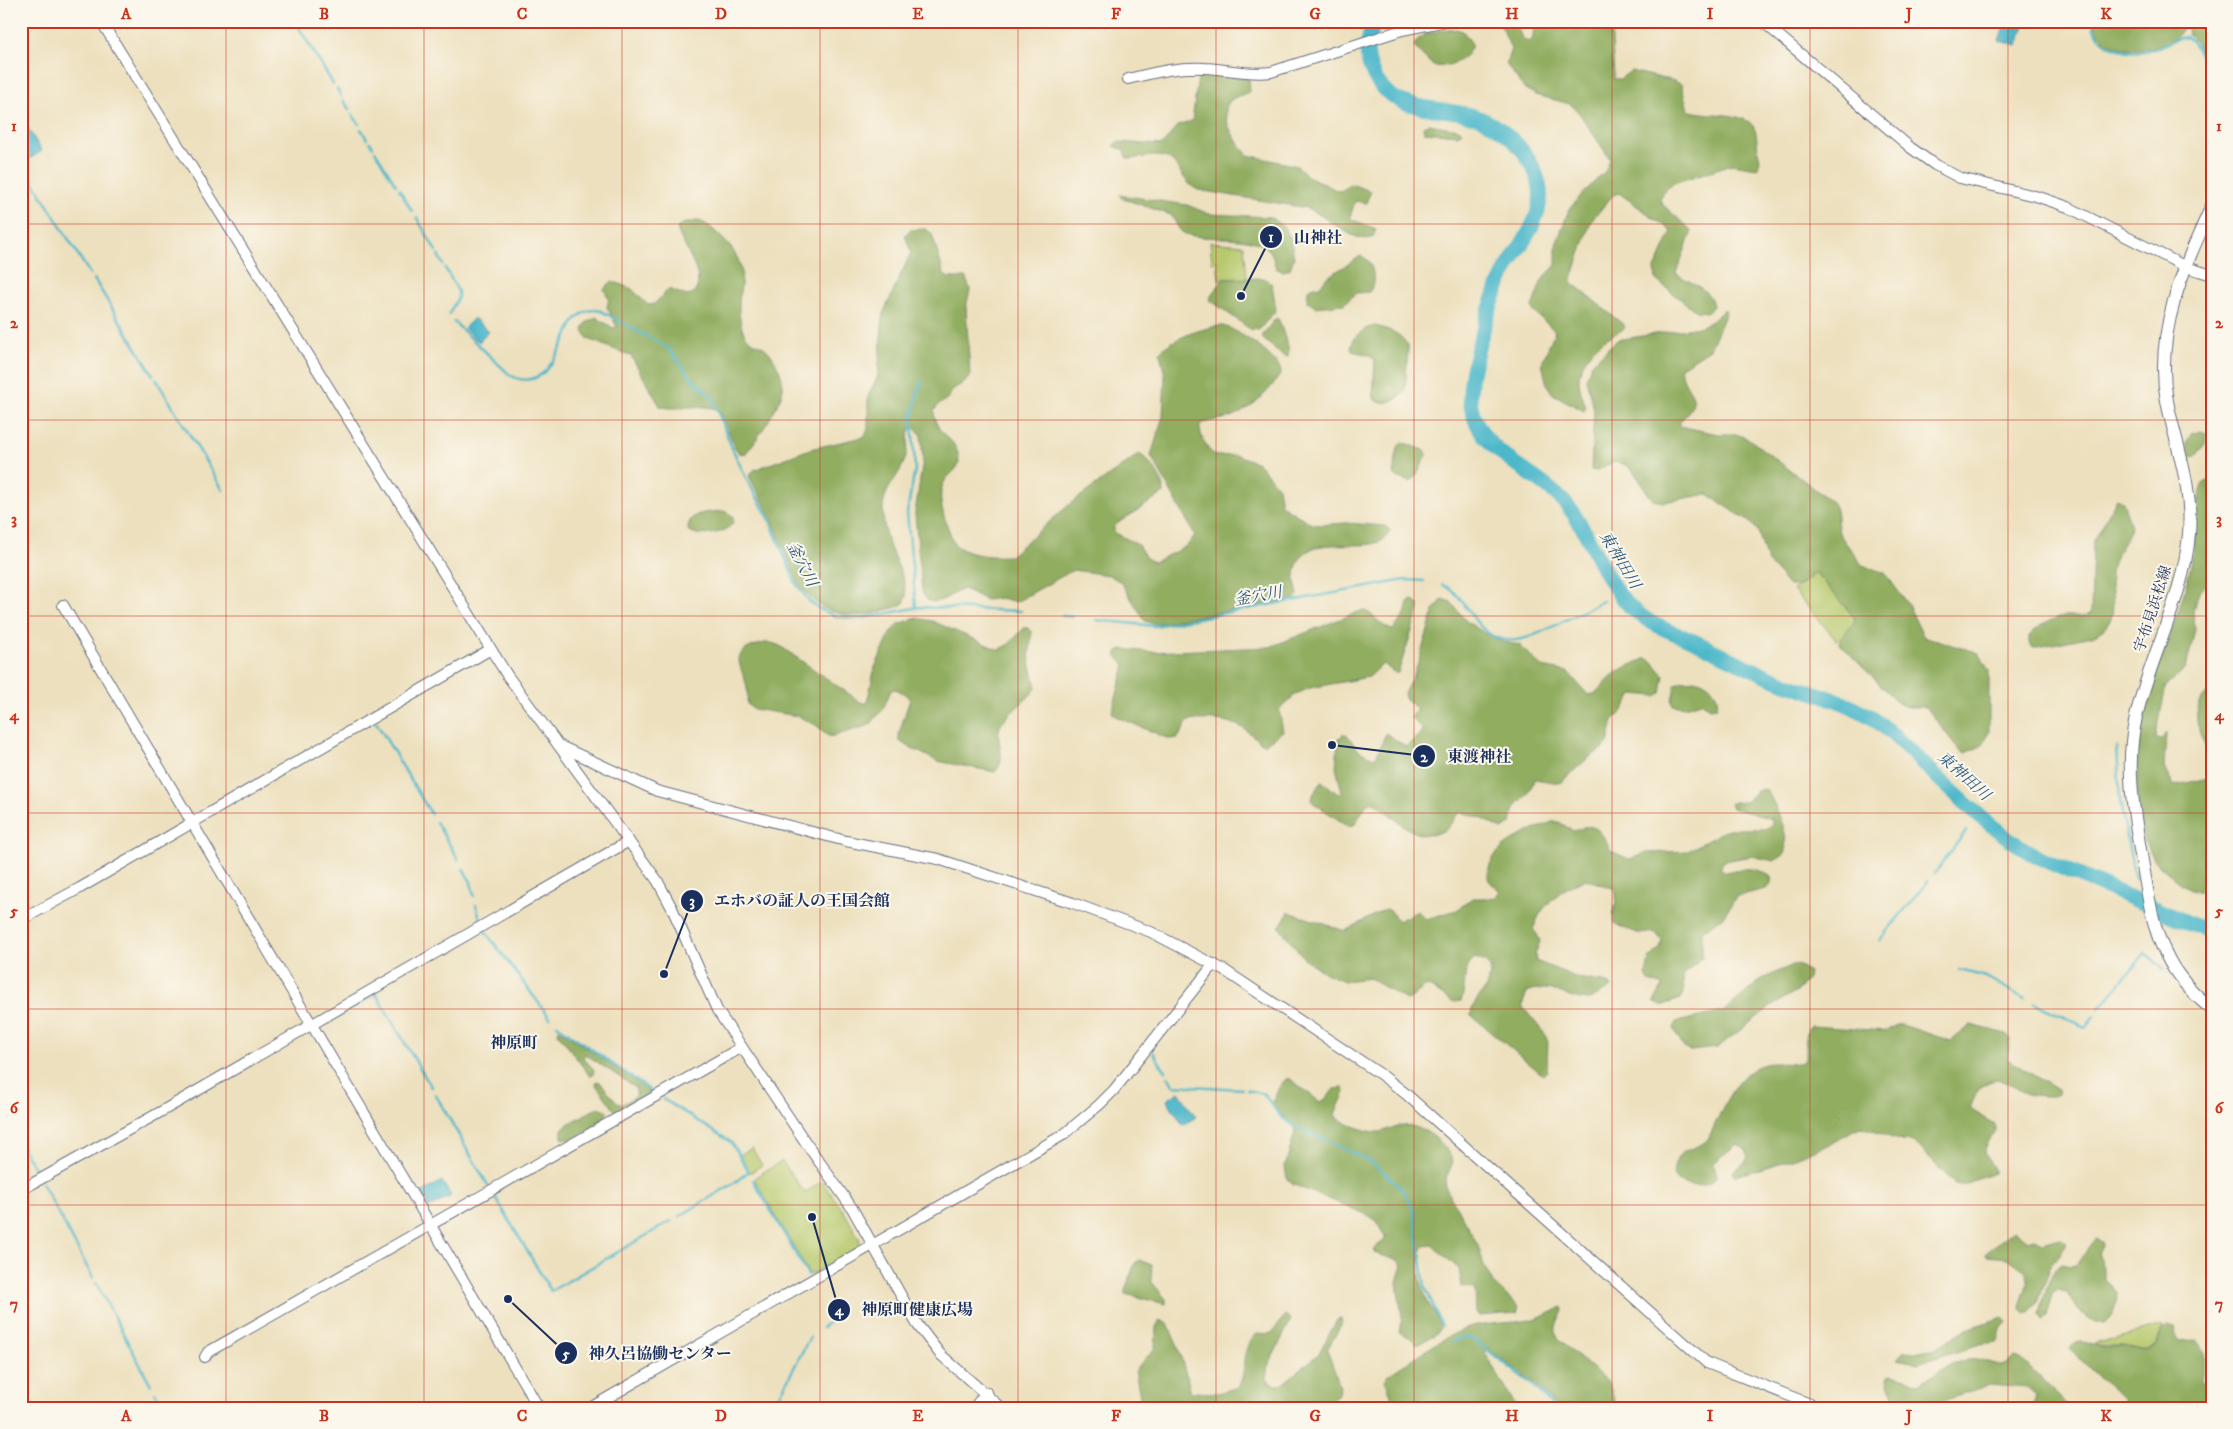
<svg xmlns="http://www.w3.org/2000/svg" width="2233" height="1429" font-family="'IM FELL DW Pica','Noto Serif JP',serif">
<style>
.green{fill:#b7c96d;stroke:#697c66}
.forest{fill:#91ad60;stroke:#566e5f}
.water{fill:#4db8ca;stroke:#347494}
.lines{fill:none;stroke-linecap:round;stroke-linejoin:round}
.stream{stroke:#4db8ca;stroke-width:2.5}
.river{stroke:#4db8ca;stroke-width:15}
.minor-casing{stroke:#646d80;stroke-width:12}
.major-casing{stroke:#646d80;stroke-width:14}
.minor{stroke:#fff;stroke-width:10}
.major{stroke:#fff;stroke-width:12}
.grid{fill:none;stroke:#c8321e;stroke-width:1;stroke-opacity:0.55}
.labels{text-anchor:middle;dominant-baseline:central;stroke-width:4;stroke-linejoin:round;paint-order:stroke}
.street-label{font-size:15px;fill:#1b2f5e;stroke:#fbf7ec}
.water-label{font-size:16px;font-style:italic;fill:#2a587e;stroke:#fbf7ec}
.neighbourhood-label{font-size:16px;font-weight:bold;fill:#1b2f5e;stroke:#fbf7ec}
.leader{fill:none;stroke:#1b2f5e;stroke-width:2}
.callout-dot{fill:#1b2f5e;stroke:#fbf7ec;stroke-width:2}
.mark-label{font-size:15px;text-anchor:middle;font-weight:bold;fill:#fff}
.callout-label{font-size:16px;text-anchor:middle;font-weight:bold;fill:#1b2f5e;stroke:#fbf7ec;stroke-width:4;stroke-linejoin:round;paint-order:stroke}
.neatline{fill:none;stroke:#c8321e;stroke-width:2}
.grid-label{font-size:16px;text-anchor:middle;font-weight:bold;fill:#c8321e}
</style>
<rect width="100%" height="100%" fill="#fbf7ec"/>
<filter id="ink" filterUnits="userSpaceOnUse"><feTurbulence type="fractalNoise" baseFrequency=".02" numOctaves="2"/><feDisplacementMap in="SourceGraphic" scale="10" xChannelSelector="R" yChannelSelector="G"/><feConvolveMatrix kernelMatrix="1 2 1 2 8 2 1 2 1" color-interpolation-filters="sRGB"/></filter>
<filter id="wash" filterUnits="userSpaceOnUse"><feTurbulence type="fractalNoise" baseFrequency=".0096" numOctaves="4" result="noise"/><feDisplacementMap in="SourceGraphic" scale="20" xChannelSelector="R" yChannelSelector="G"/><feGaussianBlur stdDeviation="1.12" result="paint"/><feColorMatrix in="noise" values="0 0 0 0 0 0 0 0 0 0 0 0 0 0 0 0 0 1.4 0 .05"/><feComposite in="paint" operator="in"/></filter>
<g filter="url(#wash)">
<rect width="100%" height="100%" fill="#ede0be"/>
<path class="green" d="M1210 242 1244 245 1247 278 1219 279 1217 261 1212 262Z
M1816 573 1854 617 1855 622 1853 627 1837 641 1793 590Z
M752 1148 762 1165 750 1173 740 1155Z
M782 1161 805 1193 822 1181 844 1212 860 1240 858 1248 810 1275 754 1178Z
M2163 1325 2157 1346C2141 1355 2137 1347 2122 1345 2109 1344 2108 1350 2094 1344Z"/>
<path class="forest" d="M1499 21H1515L1522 38 1530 42 1533 38 1534 21H1611L1614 79H1620L1631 71 1674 81 1681 84 1688 110C1705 117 1741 110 1753 126 1757 132 1757 143 1758 150 1759 156 1762 163 1757 168L1732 164 1674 183 1667 188 1660 199 1662 204 1692 231 1676 273C1688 283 1711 288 1713 306L1708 312 1696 311 1656 280 1655 269 1671 233 1669 229 1619 193 1613 195 1591 221 1571 282 1625 326 1623 330C1604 336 1579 358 1579 380 1579 389 1583 398 1586 407L1584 411 1553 394 1547 385 1542 363 1555 331 1534 312 1532 307 1542 280 1556 265V245L1568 212 1575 202 1606 170 1610 159 1577 110 1570 104 1536 95 1525 89 1506 64 1511 49Z
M2095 21H2184V23C2181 56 2094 60 2095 21Z
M2189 21 2212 23V64L2203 58 2196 42 2188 34 2187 29Z
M1456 29 1463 31 1472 44C1469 60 1448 68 1433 66L1414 47C1418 30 1443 31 1456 29Z
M1202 72 1249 78 1250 91C1244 95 1234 96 1229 102 1218 116 1238 145 1248 155L1297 166 1308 176 1338 191 1343 190 1350 184 1371 191 1366 203 1355 201 1350 217 1353 220 1376 229 1373 237C1357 247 1322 213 1307 208L1198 190C1182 183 1179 162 1165 157 1155 154 1140 158 1130 159L1126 157 1124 150 1114 146 1117 142 1162 145 1178 126 1192 121 1198 78Z
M1428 124 1459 129 1462 132 1458 135 1424 132 1423 126Z
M1120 195 1187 205 1209 214 1270 217 1284 227 1290 238 1294 257 1290 269 1283 271 1277 269C1273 263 1274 256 1270 251 1255 231 1197 243 1182 232 1177 228 1175 220 1171 215L1121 198Z
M697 221C707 222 712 229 719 235 762 275 727 289 744 333 748 342 758 343 765 348 774 355 782 374 783 385 785 399 755 443 745 454L739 453 736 449 719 410C699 402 674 412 660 406L631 356 588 339 583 330 586 323 596 317 613 328 617 327 607 307 609 299 604 289 612 281 632 289 648 305 654 304 669 289 687 296C715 288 681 245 677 228L682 224Z
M926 229 932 234 944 275 949 278H966L970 290 966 307 970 376 965 382 953 389C947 404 940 400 934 411 935 439 957 434 959 460 959 469 951 473 946 479 933 498 947 522 953 542 964 556 993 557 1010 556L1070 504 1139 454C1150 459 1164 481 1164 493L1118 523 1114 527V532L1138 545 1146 558 1154 562 1187 546 1195 535 1151 456 1163 416 1165 376 1160 353C1165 341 1209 325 1222 326 1235 327 1282 360 1281 373 1271 390 1253 407 1235 415 1224 420 1211 420 1200 424 1198 433 1208 452 1216 456L1237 455 1258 463 1278 487 1281 505 1312 524 1317 525 1346 523 1385 526 1390 530C1380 565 1299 519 1295 576 1294 582 1297 588 1298 595L1294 599 1155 624 1145 621 1121 582 1109 575 1073 570 1016 602 1001 598 986 600 964 589C950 593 931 614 922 592L915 513 923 460 921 434 914 428 910 429C907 438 909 447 906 456 899 482 878 488 884 523 885 530 886 539 889 545 894 559 912 589 904 603 898 607 890 609 882 611 848 622 818 613 798 583L770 515 749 476 754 470 810 449 864 437 868 429V396L878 376 883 314 911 252 905 235 910 230Z
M1361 256C1374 260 1377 283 1369 292L1356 293 1344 304 1315 307 1307 301 1308 290 1311 287H1320L1326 278Z
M1264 278 1272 284 1276 310 1259 330 1250 329 1210 300 1211 296 1223 279Z
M1725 309 1726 313 1710 349 1680 368C1687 399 1706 392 1680 422L1679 426 1718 434H1736L1749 439 1832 502C1840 512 1835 524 1840 535L1862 565 1885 573 1908 605 1923 636 1979 653 1989 671V731L1985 741 1977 748 1965 753 1959 750 1926 707H1907L1899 704 1840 644 1841 637 1855 622 1854 617 1816 573 1798 586H1789L1767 561 1758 531 1751 523 1708 494 1664 502 1653 500C1642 489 1632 455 1609 464 1603 467 1597 472 1591 470L1594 410 1586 379 1592 363 1617 340 1699 327 1709 323Z
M1276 318 1279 320 1289 350 1288 357 1282 355 1262 338 1264 333Z
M1375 326C1388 329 1405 334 1408 349L1405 391C1399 400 1384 406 1375 400L1373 395 1375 360 1369 355 1352 351 1351 347C1353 336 1364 328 1375 326Z
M2201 431 2206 433 2205 444 2196 456 2189 457 2186 443 2191 434Z
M1402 442 1424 450 1427 454 1415 478 1410 482 1397 477 1393 473 1398 447Z
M2212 479V565L2209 582 2200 590 2195 603 2193 612 2195 630 2186 668 2166 686 2156 736 2157 739 2161 740 2166 733 2164 769 2174 786 2212 777V892C2194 893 2184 887 2171 875 2163 869 2155 862 2150 853 2130 812 2136 742 2147 699 2162 656 2180 613 2190 569 2196 543 2193 503 2204 483Z
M2117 498 2123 501 2131 527C2127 541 2115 552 2112 566 2106 591 2127 621 2092 636L2033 648 2029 643V636C2037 627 2052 618 2064 616 2073 615 2084 619 2091 613L2093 543Z
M724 511 733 516V523C725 534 699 539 688 530 688 510 709 513 724 511Z
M1443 599 1451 602 1466 621 1486 634 1503 642 1520 645 1542 667 1568 672 1588 695 1594 694 1618 671 1646 658 1652 661 1664 675 1661 693 1656 696 1633 694 1622 712 1613 720 1608 743 1603 748 1587 759 1560 783 1535 779 1528 794 1514 808 1511 824 1502 829 1481 818 1461 812C1453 816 1452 827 1443 831 1414 846 1395 815 1372 801L1367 804 1354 825 1348 826 1315 804 1312 801 1313 795 1321 782 1326 784 1338 794 1342 792 1336 768 1338 741 1343 734 1348 736 1359 751 1374 758 1377 755 1386 733 1406 747 1421 733 1422 729 1411 718 1417 709 1406 699 1404 694 1416 669 1434 611Z
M1413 600 1419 605V609L1398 673H1395L1383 664 1369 677 1363 678 1310 688 1296 694 1279 710 1283 731 1265 744C1257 742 1253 735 1246 730 1228 718 1209 719 1188 721L1178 738 1169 739 1115 716 1112 712 1125 665 1116 655 1118 651 1122 649 1151 652 1270 647 1363 610C1375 614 1381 628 1393 630L1405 615 1408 602Z
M917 618 932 621 999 650 1009 644 1024 628H1028L1032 632 1029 657 1036 688C1028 701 1002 716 999 730 997 744 1007 761 995 772L937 761 902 743 899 740V733L910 699 907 695 896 689 891 690 883 709 870 725 834 736H828L816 725 798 716 753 709 747 704C747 699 748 693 747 688 744 668 726 654 757 645 766 642 772 642 780 646L862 703H867L875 667 892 631 898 624Z
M1698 680C1710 683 1720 695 1717 707L1709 708 1701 702 1685 707 1673 705 1672 701 1675 685 1682 681Z
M2212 690V759C2200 739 2185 706 2212 690Z
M1763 789 1768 792C1778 812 1790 832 1784 855L1774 861 1752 856 1724 861 1720 868 1726 872C1742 868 1757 866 1771 877 1772 883 1771 886 1766 889L1737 896 1722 918 1702 931V958L1683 975 1684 994 1680 999 1661 1006 1655 1003V1000L1663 986 1649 981 1646 975 1649 959 1660 948 1662 941 1655 932 1640 934 1614 924C1611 913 1619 900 1615 889L1585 879C1564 887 1540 905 1534 928L1540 941 1535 955 1536 961 1578 978 1608 983 1612 987 1588 1000C1567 999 1549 982 1527 992L1522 1006 1548 1038 1547 1071 1543 1075 1471 1015C1472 997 1492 992 1490 967L1485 962 1475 958C1461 968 1467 988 1461 1001L1452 1002 1429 986C1419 987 1416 998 1406 1000L1370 978 1344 981 1325 973 1305 959 1279 927 1289 912 1345 931 1385 909 1391 911 1398 921 1418 911 1426 919 1457 910 1472 898H1496L1500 892C1497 886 1488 883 1488 877 1487 845 1530 832 1552 822H1559L1573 831C1578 830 1581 828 1585 827 1599 823 1607 842 1611 851L1629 859 1647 853 1688 851 1728 829H1766L1772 824V819L1732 808 1730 804 1733 802H1746L1756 791Z
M1793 965 1800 966 1809 972 1808 978 1798 990 1769 1008 1717 1048 1690 1051 1684 1048 1674 1029 1676 1022 1723 1012 1762 979Z
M1899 1024 1951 1041 1971 1025 2006 1034 2010 1038 2007 1059 2058 1090V1093C2054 1097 2050 1096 2044 1096 2037 1095 2031 1096 2025 1093 2018 1091 2013 1086 2008 1083 1989 1074 1975 1090 1970 1106L1973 1111 1995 1124V1130L1984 1152C1985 1160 1996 1165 1994 1173L1962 1185 1955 1184 1913 1142 1901 1141 1862 1127 1855 1129 1832 1143 1787 1161 1735 1176 1732 1172 1745 1163 1748 1157 1744 1148 1737 1144 1713 1163 1716 1178C1707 1189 1686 1187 1676 1180 1673 1175 1673 1173 1674 1168 1679 1145 1696 1152 1708 1139 1721 1114 1734 1071 1765 1064 1777 1061 1791 1066 1803 1062 1811 1052 1800 1036 1811 1026L1886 1031Z
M559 1029 648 1090 649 1095 619 1112H616L596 1085 597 1081 600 1082 615 1100 621 1105 636 1096V1088L585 1054 583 1057 594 1070 593 1075H589L558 1033Z
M1289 1078 1320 1102 1326 1099 1334 1089 1343 1088 1345 1092 1335 1114C1338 1123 1370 1133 1380 1132 1387 1131 1392 1127 1398 1126 1421 1122 1445 1141 1453 1162L1446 1178 1445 1187 1478 1245 1483 1263 1493 1283 1519 1307 1517 1313 1479 1316 1476 1312 1475 1288 1462 1287 1459 1269 1432 1245 1424 1246C1413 1259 1422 1293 1430 1306 1435 1314 1439 1319 1440 1328L1436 1334 1417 1345 1409 1337 1399 1332 1402 1317 1397 1282 1402 1265 1397 1260 1374 1253C1373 1245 1384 1244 1386 1237L1377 1221 1368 1215 1292 1184 1287 1179 1285 1167 1296 1129 1278 1111 1273 1102 1279 1087 1286 1079Z
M599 1107 607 1111 605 1119 572 1140 562 1138V1129L566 1125Z
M2013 1230 2027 1241 2034 1239 2043 1243 2060 1238 2067 1243 2051 1265 2038 1303 2030 1312 2025 1313 2020 1306 2028 1282 2027 1272 2008 1258 1987 1256 1985 1254Z
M2096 1238 2103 1243 2098 1253 2104 1268V1279C2107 1283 2113 1286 2115 1291 2120 1303 2115 1316 2105 1324L2096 1323 2077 1310 2067 1292 2057 1290 2053 1294 2047 1317 2043 1320 2040 1315C2043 1302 2050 1268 2062 1264L2070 1266 2076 1265Z
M1139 1260 1152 1265 1151 1281 1166 1299V1304L1125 1294V1290L1135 1263Z
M1562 1307 1563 1310C1558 1321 1552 1329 1559 1340L1608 1382 1618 1408H1558L1535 1384 1487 1348 1485 1349V1353L1517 1408H1390L1393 1400 1385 1380 1388 1375C1411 1361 1447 1333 1472 1327 1508 1319 1526 1328 1562 1307Z
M1285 1315 1291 1319 1290 1322 1267 1368V1380L1274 1385H1281L1318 1355 1337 1320 1341 1319 1342 1323 1327 1350 1340 1386 1339 1394 1337 1396 1319 1408H1256L1251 1406 1246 1408H1142L1135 1370 1155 1348 1156 1327 1160 1320 1168 1324 1178 1347 1191 1392 1218 1393 1238 1387C1249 1370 1237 1350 1257 1334L1272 1333Z
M2003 1317 2007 1321 2001 1329 1998 1342 1980 1344 1918 1363 1897 1359 1904 1351 1915 1352 1936 1348 1966 1329Z
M2167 1325 2175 1327 2176 1337 2179 1341 2195 1340C2212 1352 2201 1368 2200 1382L2212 1394V1408H2130L2071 1350V1346C2079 1337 2094 1347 2104 1348 2109 1349 2115 1345 2120 1345 2135 1345 2139 1357 2157 1346L2162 1329Z
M2016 1357 2022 1359 2070 1408H2032L2036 1395 2028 1388 1990 1385 1948 1398 1930 1408H1909L1894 1397 1888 1380 1889 1376 1893 1375 1918 1383C1938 1375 1952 1357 1976 1359 1985 1360 1993 1365 2002 1365Z"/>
<path class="water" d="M2006 21 2025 23 2017 46 1999 40Z
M21 117 42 151 21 164Z
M474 318 489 332 479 342 464 328Z
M1179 1092 1196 1117 1183 1125 1167 1100Z
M442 1181 451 1196 429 1208 421 1193Z"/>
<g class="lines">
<path class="stream" d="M295 21 333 84
M2093 21C2092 48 2133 56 2153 49 2164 46 2175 37 2187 37 2200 44 2195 59 2212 66
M337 89 341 96
M343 100 349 109
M352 114 359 124
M361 129 367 139
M370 142 373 147
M375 151 396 185
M32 180 90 274
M399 189 412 211
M417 218 436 251
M438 255 443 264
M445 268 458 291V297L449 314
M94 279 153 375
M454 322 510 375C547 396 561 343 575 320 583 312 590 308 601 311L668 348 694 381 712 397 733 450 747 480 768 516 796 584 809 601 818 608 837 617 859 619 919 607 1021 611
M156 379 223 490
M1442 585C1458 590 1466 608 1476 621 1501 653 1528 639 1558 624 1573 616 1588 609 1603 601
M1612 596 1618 593
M916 607 907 513 915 469 912 418 921 380
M1062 616 1073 617
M1096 620 1155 626 1405 580 1424 581
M376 722 431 814
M2117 747 2120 801 2135 879
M436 822 458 859
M463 869 471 882 474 896
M1935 873 1966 831
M2128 896 2130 892
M476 905 481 922
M485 931 550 1018
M1879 941 1928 881
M1960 970 1986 977 2025 999
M2034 1003 2085 1027 2094 1016
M2100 1008 2145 953 2164 969
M557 1025 653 1092
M319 1027 376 994 431 1087
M1153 1052 1165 1071
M1168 1076 1173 1085 1242 1089
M1247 1090 1264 1094 1280 1116 1293 1125 1366 1159 1385 1173 1402 1189 1414 1210 1425 1287 1442 1326
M435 1094 489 1187
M663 1099 731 1142 749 1172
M21 1145 38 1175
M753 1180 808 1275
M42 1183 93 1278
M494 1195 551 1291 671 1221
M680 1216 734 1183 748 1172
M96 1283 151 1385
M822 1328 833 1318 830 1313
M1452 1342 1464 1337 1473 1339 1534 1386 1555 1408
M155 1392 164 1408
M773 1408 810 1337"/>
<path class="river" d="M1377 21C1367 36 1364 52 1371 69 1392 121 1446 101 1486 121 1504 130 1522 146 1531 164 1538 176 1543 192 1539 206 1535 228 1518 248 1507 268 1493 293 1470 365 1470 395 1471 447 1524 465 1557 495 1594 528 1599 585 1639 614 1655 627 1677 634 1696 642 1726 656 1756 672 1788 684 1817 694 1850 702 1875 720 1889 730 1901 742 1913 754 1954 792 1995 836 2046 861L2212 933"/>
</g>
</g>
<g filter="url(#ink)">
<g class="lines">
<g class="minor-casing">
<path id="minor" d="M101 21 507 675 657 880 672 908 717 1010 806 1143 852 1208 917 1324 940 1354 1001 1408
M1762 21 1911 148 1935 165 1960 178 2039 197 2068 207 2186 267 2212 275
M1128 79C1153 73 1178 66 1205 68 1227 69 1249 75 1271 72L1402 30 1446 21
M63 605 539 1408
M558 745 657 791 846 841 938 859 1073 903 1151 932 1224 970 1383 1076 1406 1094 1707 1363 1820 1408
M21 920 80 888 491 649
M21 1190 157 1114 629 841
M205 1357 208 1352 742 1047
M590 1408 1063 1135 1099 1105 1114 1090 1214 964
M974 1408 986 1392"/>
</g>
<g class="major-casing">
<path id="major" d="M2212 206C2184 267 2154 332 2167 401 2176 446 2193 487 2189 534 2184 597 2150 656 2136 717 2124 769 2135 820 2144 872 2149 900 2153 929 2166 954 2176 976 2193 994 2212 1009"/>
</g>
<use href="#minor" class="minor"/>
<use href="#major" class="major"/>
</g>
</g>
<path class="grid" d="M226 21V1408M424 21V1408M622 21V1408M820 21V1408M1018 21V1408M1216 21V1408M1414 21V1408M1612 21V1408M1810 21V1408M2008 21V1408M21 224H2212M21 420H2212M21 616H2212M21 813H2212M21 1009H2212M21 1205H2212"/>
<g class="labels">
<g class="street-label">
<text transform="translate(2153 609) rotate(-72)">宇布見浜松線</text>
</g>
<g class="water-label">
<text transform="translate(1620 560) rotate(59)">東神田川</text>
<text transform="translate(802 564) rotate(63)">釜穴川</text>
<text transform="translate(1258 596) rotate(-10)">釜穴川</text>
<text transform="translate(1964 776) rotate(42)">東神田川</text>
</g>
<g class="neighbourhood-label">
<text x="514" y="1043">神原町</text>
</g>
</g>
<path class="leader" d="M1241 296L1271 237M1332 745L1424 756M664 974L692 901M812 1217L839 1310M508 1299L566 1353"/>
<g class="callout-dot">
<circle cx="1241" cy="296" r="5"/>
<circle cx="1332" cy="745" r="5"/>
<circle cx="664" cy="974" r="5"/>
<circle cx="812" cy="1217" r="5"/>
<circle cx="508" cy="1299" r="5"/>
<circle cx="1271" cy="237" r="12"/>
<circle cx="1424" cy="756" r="12"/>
<circle cx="692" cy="901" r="12"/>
<circle cx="839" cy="1310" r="12"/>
<circle cx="566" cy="1353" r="12"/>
</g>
<g class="mark-label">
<text x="1271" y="242">1</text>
<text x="1424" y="762">2</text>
<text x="692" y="906">3</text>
<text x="839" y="1315">4</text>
<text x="566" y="1359">5</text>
</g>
<g class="callout-label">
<text x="1318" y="243">山神社</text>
<text x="1479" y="762">東渡神社</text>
<text x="802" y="906">エホバの証人の王国会館</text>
<text x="917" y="1315">神原町健康広場</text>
<text x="660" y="1359">神久呂協働センター</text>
</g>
<rect width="2233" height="1429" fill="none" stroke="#fbf7ec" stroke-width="55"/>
<rect x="28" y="28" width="2178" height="1374" class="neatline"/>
<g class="grid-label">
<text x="126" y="19">A</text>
<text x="324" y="19">B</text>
<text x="522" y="19">C</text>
<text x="721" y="19">D</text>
<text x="918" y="19">E</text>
<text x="1116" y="19">F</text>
<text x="1315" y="19">G</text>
<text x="1512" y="19">H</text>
<text x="1710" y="19">I</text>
<text x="1909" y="19">J</text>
<text x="2106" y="19">K</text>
<text x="14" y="131">1</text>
<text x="2219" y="131">1</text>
<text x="14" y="328">2</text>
<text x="2219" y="328">2</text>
<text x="14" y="524">3</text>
<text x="2219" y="524">3</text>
<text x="14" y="720">4</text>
<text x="2219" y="720">4</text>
<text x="14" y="916">5</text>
<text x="2219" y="916">5</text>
<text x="14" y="1113">6</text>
<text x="2219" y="1113">6</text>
<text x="14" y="1309">7</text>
<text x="2219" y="1309">7</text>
<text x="126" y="1421">A</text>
<text x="324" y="1421">B</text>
<text x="522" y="1421">C</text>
<text x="721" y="1421">D</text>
<text x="918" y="1421">E</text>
<text x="1116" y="1421">F</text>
<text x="1315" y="1421">G</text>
<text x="1512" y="1421">H</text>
<text x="1710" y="1421">I</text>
<text x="1909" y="1421">J</text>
<text x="2106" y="1421">K</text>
</g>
</svg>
